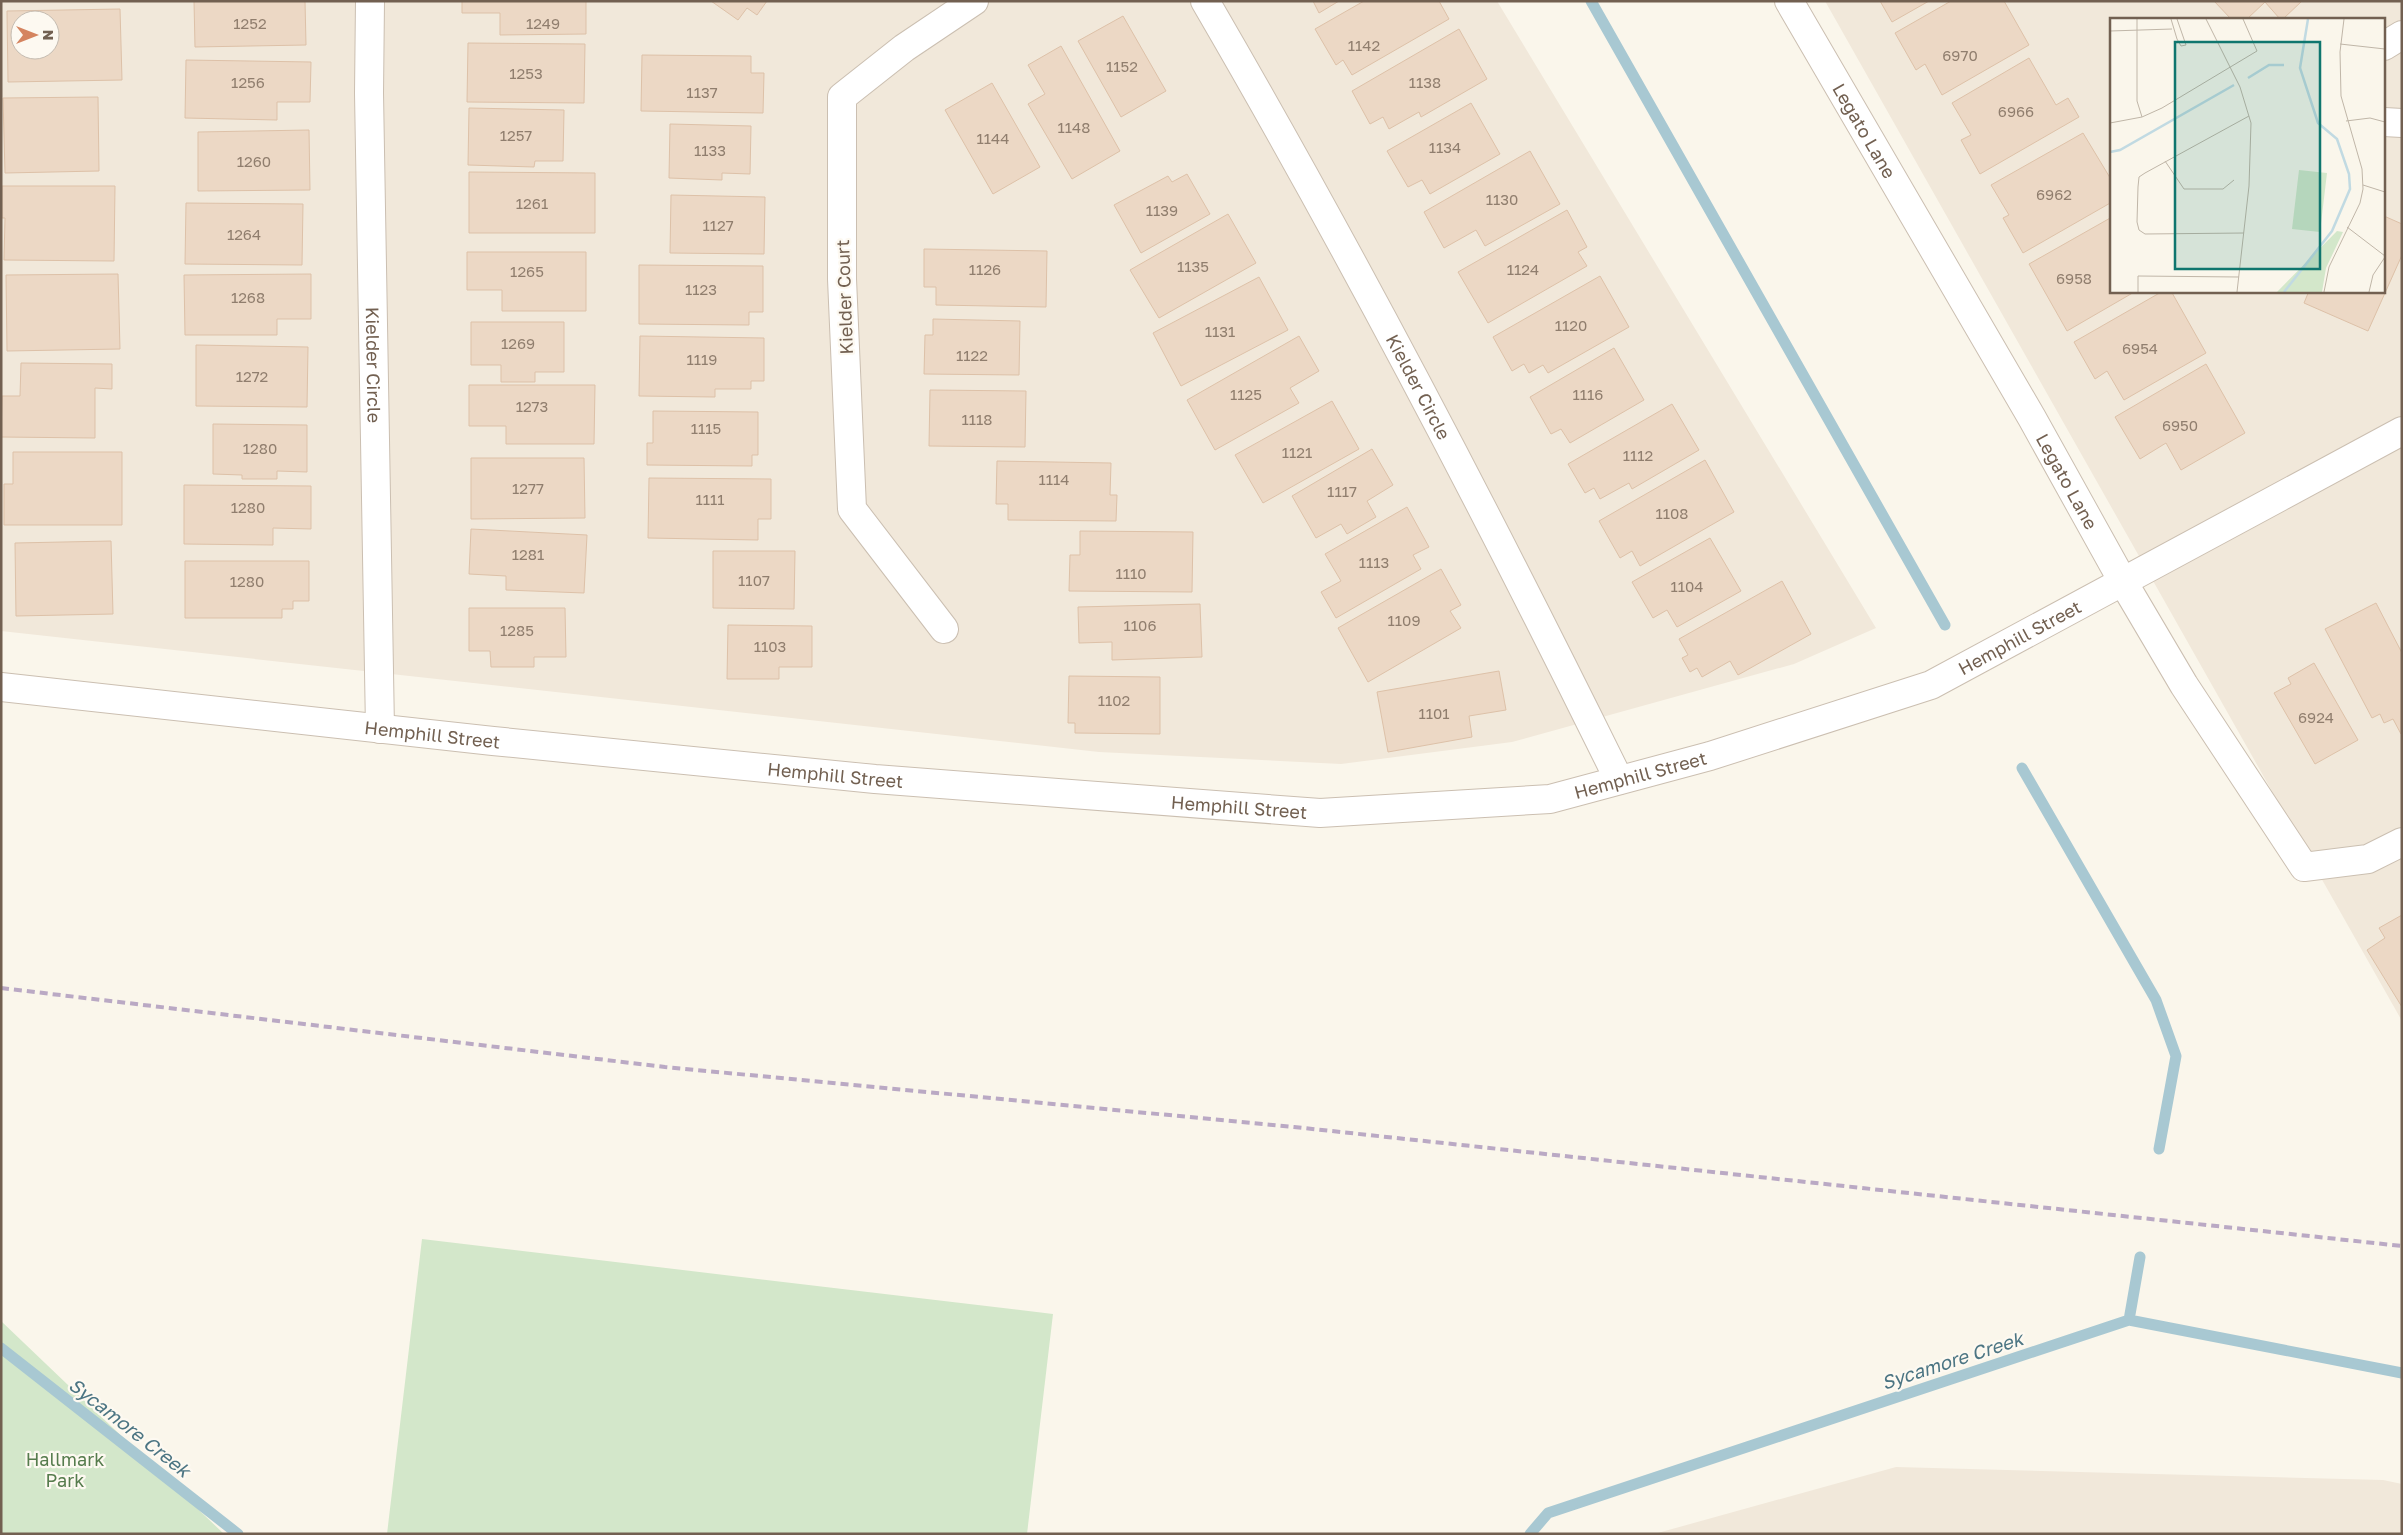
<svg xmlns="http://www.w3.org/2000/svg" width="2403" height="1535" font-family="'Golos Text',sans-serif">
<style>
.residential{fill:#f1e8da;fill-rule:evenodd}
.green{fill:#d3e7ca}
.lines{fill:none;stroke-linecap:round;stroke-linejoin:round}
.stream{stroke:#a8c8d2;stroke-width:11}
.building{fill:#ecd8c5;stroke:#ddc1a8;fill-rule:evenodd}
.minor-casing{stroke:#cbbfb1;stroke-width:30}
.tertiary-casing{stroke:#cbbfb1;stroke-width:30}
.minor{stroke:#fff;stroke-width:28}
.tertiary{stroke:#fff;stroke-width:28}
.rail{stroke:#baa9c4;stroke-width:4;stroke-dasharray:8 5;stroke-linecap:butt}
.labels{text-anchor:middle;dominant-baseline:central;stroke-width:4.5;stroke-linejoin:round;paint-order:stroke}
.number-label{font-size:15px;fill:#907e6e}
.street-label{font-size:18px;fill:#726051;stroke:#fdf9f1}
.park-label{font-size:18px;fill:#567c4d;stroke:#fdf9f1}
.water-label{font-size:19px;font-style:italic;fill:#4c7583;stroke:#fdf9f1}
.inset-river{fill:none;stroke:#c1dae2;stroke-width:2.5}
.inset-road{fill:none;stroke:#c0b6a8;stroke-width:1}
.view{fill:#0f766e;fill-opacity:0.15;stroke:#0f766e;stroke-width:2.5}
.inset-edge{fill:none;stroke:#726051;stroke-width:2.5}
</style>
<rect width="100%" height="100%" fill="#faf6eb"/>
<path class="residential" d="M1 1H1497L1876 628 1794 664 1512 742 1341 764 1099 752 1 631ZM20 20H50V50H20Z
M1825 1H2402V1021ZM2112 19H2384V291H2112Z
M1896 1467 2383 1480 2402 1484V1534H1654Z"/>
<path class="green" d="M422 1239 1053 1314 1027 1534H387Z
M1 1321 224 1534H1Z"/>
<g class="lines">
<path class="stream" d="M1591 1 1945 625
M2022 768 2156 1000 2176 1056 2159 1149
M2129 1320 2140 1257
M1 1348 238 1534
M1530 1534 1548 1513 2129 1320 2402 1373"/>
</g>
<path class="building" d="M194 1H305L306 45 195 47Z
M462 1H586V34L500 35V13H462Z
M711 1H767L757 15 747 8 738 20Z
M1313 1H1339L1319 13Z
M1364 1H1439L1449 19 1352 75 1343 60 1336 65 1315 29Z
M1880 1H1929L1892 22Z
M1951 1H2004L2029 45 1942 95 1925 64 1916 70 1895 33Z
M2214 1H2302L2283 19H2280L2265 2 2247 19H2231Z
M120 9 122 80 8 82 7 11ZM20 20H50V50H20Z
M1123 16 1166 91 1121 117 1078 41Z
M1459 29 1487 79 1421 117 1419 112 1389 129 1383 117 1370 124 1352 91Z
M468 43 585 44 584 103 467 102Z
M1061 46 1120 151 1072 179 1028 104 1045 94 1028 65Z
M642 55 751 56V73H764L763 113 641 111Z
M2029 58 2056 105 2068 98 2079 117 1980 174 1961 140 1971 135 1952 103Z
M186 60 311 62 310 102H277V120L185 118Z
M992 83 1040 167 993 194 945 110Z
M98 97 99 171 5 173 3 98Z
M1471 103 1500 154 1430 194 1422 180 1408 187 1387 151Z
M469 108 564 110 563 161H535L534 167 468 165Z
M670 124 751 126 750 174 722 173V180L669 178Z
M309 130 310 190 198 191V132Z
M2083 133 2112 181V202L2023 253 2003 218 2009 215 1991 185Z
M1530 151 1560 204 1485 246 1476 230 1444 248 1424 212Z
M469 172 595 173V233H469Z
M1187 174 1210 214 1141 253 1114 205 1168 176 1172 182Z
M2 186H115L114 261 4 260 5 218H2Z
M671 195 765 197 764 254 670 253Z
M186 203 303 204 302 265 185 264Z
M1567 210 1587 247 1578 252 1587 266 1488 323 1458 272Z
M1228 214 1256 263 1159 318 1130 270Z
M2384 216 2402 224V255L2368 331 2304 303 2309 291H2384Z
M2112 217V291H2136L2067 331 2029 264Z
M924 249 1047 251 1046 307 936 305V287H924Z
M467 252H586V311H502V290H467Z
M639 265 763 266V312H749V325L639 324Z
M118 274 120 349 7 351 6 275Z
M311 274V319H277V335H185L184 275Z
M1600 276 1629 327 1548 373 1543 365 1529 373 1524 364 1512 371 1493 337Z
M1259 277 1288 330 1181 386 1153 333Z
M2163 291H2171L2206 353 2124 400 2107 371 2095 379 2074 342Z
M933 319 1020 321 1019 375 924 374 925 335H933Z
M471 322H564V372H535V382H501V365H471Z
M640 336 764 338V381H751V389H715V397L639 396Z
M1299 336 1319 371 1290 388 1299 403 1215 450 1187 400Z
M196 345 308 347 307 407 196 406Z
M1614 348 1644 400 1570 443 1561 429 1551 434 1530 397Z
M21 363 112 364V389L95 388V438L1 437 2 396H20Z
M2206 364 2245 433 2181 470 2166 443 2140 459 2115 417Z
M469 385H595L594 444H506V426H469Z
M930 390 1026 391 1025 447 929 446Z
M1332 401 1359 449 1263 503 1235 455Z
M1672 404 1699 450 1632 489 1629 483 1600 499 1594 488 1585 493 1568 464Z
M653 411 758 412V455H752V466L647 465V443H653Z
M213 424 307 425V472L277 471V479H242V475L213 474Z
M1372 449 1393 485 1367 501 1376 517 1347 534 1341 524 1316 538 1292 496Z
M13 452H122V525H4V484H13Z
M471 458H584L585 518 471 519Z
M1705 460 1734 512 1640 566 1632 551 1620 558 1599 521Z
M997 461 1111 463 1110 495H1117L1116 521 1008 520V504H996Z
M649 478 771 479V519H758V540L648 538Z
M184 485 311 486V529L273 528V545L184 544Z
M1407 507 1429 547 1413 555 1421 569 1336 618 1321 592 1341 581 1325 554Z
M471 529 587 535 584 593 506 590V576L469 574Z
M1080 531 1193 532 1192 592 1069 591 1070 555H1080Z
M1710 538 1741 591 1677 627 1667 610 1653 618 1632 582Z
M111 541 113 614 16 616 15 543Z
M713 551H795L794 609 713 608Z
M185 561H309V601H293V609H282V618H185Z
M1441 569 1461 605 1450 611 1461 628 1368 682 1338 628Z
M1782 581 1811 634 1738 675 1730 661 1702 677 1697 668 1690 672 1682 658 1688 655 1679 639Z
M2376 603 2402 653 2401 734 2393 719 2384 723 2380 714 2372 718 2325 629Z
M1200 604 1202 657 1112 660V642L1079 643 1078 607Z
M469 608H565L566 657H534V667H491L490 651H469Z
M728 625 812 626V667H779V679H727Z
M2314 663 2358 740 2315 764 2274 693 2291 684 2288 678Z
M1499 671 1506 710 1469 716 1472 737 1388 752 1377 692Z
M1069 676 1160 677V734L1075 733V723H1068Z
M2402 915V1007L2367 950 2385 938 2379 928Z"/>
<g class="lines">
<g class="minor-casing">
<g id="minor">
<path id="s1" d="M370 1 369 93 380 729"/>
<path id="s2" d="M1205 1C1353 255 1489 516 1619 780"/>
<path id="s3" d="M1789 1 2032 418 2122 580 2184 685 2304 867 2368 859 2402 842"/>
<path d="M2384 46 2402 35"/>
<path d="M2384 122 2402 123"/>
<path d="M944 629 852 509 842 279V97L904 48 974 1"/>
</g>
</g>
<g class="tertiary-casing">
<g id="tertiary">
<path id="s4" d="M1 687 493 741 875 779 1320 813 1550 799 1710 756 1931 685 2402 431"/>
</g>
</g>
<use href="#minor" class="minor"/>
<use href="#tertiary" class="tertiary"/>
<path class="rail" d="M1 988 665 1067 1294 1127 2402 1246"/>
</g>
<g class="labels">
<g class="number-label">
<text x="250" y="23">1252</text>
<text x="543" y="23">1249</text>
<text x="1364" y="45">1142</text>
<text x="1960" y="55">6970</text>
<text x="1122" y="66">1152</text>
<text x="526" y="73">1253</text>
<text x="248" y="82">1256</text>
<text x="1425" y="82">1138</text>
<text x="702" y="92">1137</text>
<text x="2016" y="111">6966</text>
<text x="1074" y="127">1148</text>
<text x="516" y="135">1257</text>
<text x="993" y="138">1144</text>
<text x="1445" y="147">1134</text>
<text x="710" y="150">1133</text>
<text x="254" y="161">1260</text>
<text x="2054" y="194">6962</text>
<text x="1502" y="199">1130</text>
<text x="532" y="203">1261</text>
<text x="1162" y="210">1139</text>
<text x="718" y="225">1127</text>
<text x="244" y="234">1264</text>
<text x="1193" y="266">1135</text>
<text x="985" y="269">1126</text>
<text x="1523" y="269">1124</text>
<text x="527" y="271">1265</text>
<text x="2074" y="278">6958</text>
<text x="701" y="289">1123</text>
<text x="248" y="297">1268</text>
<text x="1571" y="325">1120</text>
<text x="1220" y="331">1131</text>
<text x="518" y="343">1269</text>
<text x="2140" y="348">6954</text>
<text x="972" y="355">1122</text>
<text x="702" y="359">1119</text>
<text x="252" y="376">1272</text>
<text x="1246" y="394">1125</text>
<text x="1588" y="394">1116</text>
<text x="532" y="406">1273</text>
<text x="977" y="419">1118</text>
<text x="2180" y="425">6950</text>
<text x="706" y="428">1115</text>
<text x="260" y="448">1280</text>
<text x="1297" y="452">1121</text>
<text x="1638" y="455">1112</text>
<text x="1054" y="479">1114</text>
<text x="528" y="488">1277</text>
<text x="1342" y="491">1117</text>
<text x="710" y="499">1111</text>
<text x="248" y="507">1280</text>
<text x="1672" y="513">1108</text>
<text x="528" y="554">1281</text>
<text x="1374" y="562">1113</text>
<text x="1131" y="573">1110</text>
<text x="754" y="580">1107</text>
<text x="247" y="581">1280</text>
<text x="1687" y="586">1104</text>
<text x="1404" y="620">1109</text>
<text x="1140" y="625">1106</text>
<text x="517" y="630">1285</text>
<text x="770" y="646">1103</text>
<text x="1114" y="700">1102</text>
<text x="1434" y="713">1101</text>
<text x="2316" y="717">6924</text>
</g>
<g class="street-label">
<text stroke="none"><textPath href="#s3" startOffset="150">Legato Lane</textPath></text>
<text transform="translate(844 297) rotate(-92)">Kielder Court</text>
<text stroke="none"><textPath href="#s1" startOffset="364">Kielder Circle</textPath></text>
<text stroke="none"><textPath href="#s2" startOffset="441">Kielder Circle</textPath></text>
<text stroke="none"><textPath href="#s3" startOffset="555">Legato Lane</textPath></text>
<text stroke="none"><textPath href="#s4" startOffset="2054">Hemphill Street</textPath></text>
<text stroke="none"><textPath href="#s4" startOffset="434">Hemphill Street</textPath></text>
<text stroke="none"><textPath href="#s4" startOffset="839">Hemphill Street</textPath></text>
<text stroke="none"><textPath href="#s4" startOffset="1649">Hemphill Street</textPath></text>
<text stroke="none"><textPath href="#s4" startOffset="1244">Hemphill Street</textPath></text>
</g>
<g class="park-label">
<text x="65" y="1459">Hallmark<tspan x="65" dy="21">Park</tspan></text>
</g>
<g class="water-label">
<text transform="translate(1952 1360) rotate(-18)">Sycamore Creek</text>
<text transform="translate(130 1427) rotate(38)">Sycamore Creek</text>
</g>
</g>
<g transform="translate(2110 18)">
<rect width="275" height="275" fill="#faf6eb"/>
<path d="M189 152 217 155 210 214 182 211ZM227 213 233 214 216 250 212 274H167Z" fill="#d3e7ca"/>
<path class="inset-river" d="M138 60 159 47H174M0 134 10 132 124 67M174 274 222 213 240 171 239 156 227 121 208 105 190 50 198 1"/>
<path class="inset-road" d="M27 1V83L32 99M61 1 67 21 71 28 76 27 67 1M96 1 130 69 141 105 139 168 127 274M0 13 62 11M230 26 275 31M236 103 260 100 275 104M0 105 32 99 52 90 147 33 133 1M55 143 74 171H113L124 162M253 167 275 174M237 209 275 238M134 215 35 216 29 212 27 204 28 169 29 159 35 155 139 98M28 274V258L129 259M214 274 219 249 250 185 253 171 252 151 231 78 230 34 234 1M259 274 263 257 275 239"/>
<path class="view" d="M65 24H210V251H65Z"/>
<rect width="275" height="275" class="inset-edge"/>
</g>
<rect width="2403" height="1535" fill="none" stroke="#726051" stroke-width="5"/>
<g transform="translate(35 35) rotate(90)"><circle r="24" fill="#fdf9f1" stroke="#c5bcb1"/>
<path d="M0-4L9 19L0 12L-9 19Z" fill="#d5845f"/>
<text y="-8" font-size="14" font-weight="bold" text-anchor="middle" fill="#726051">N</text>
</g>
</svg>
